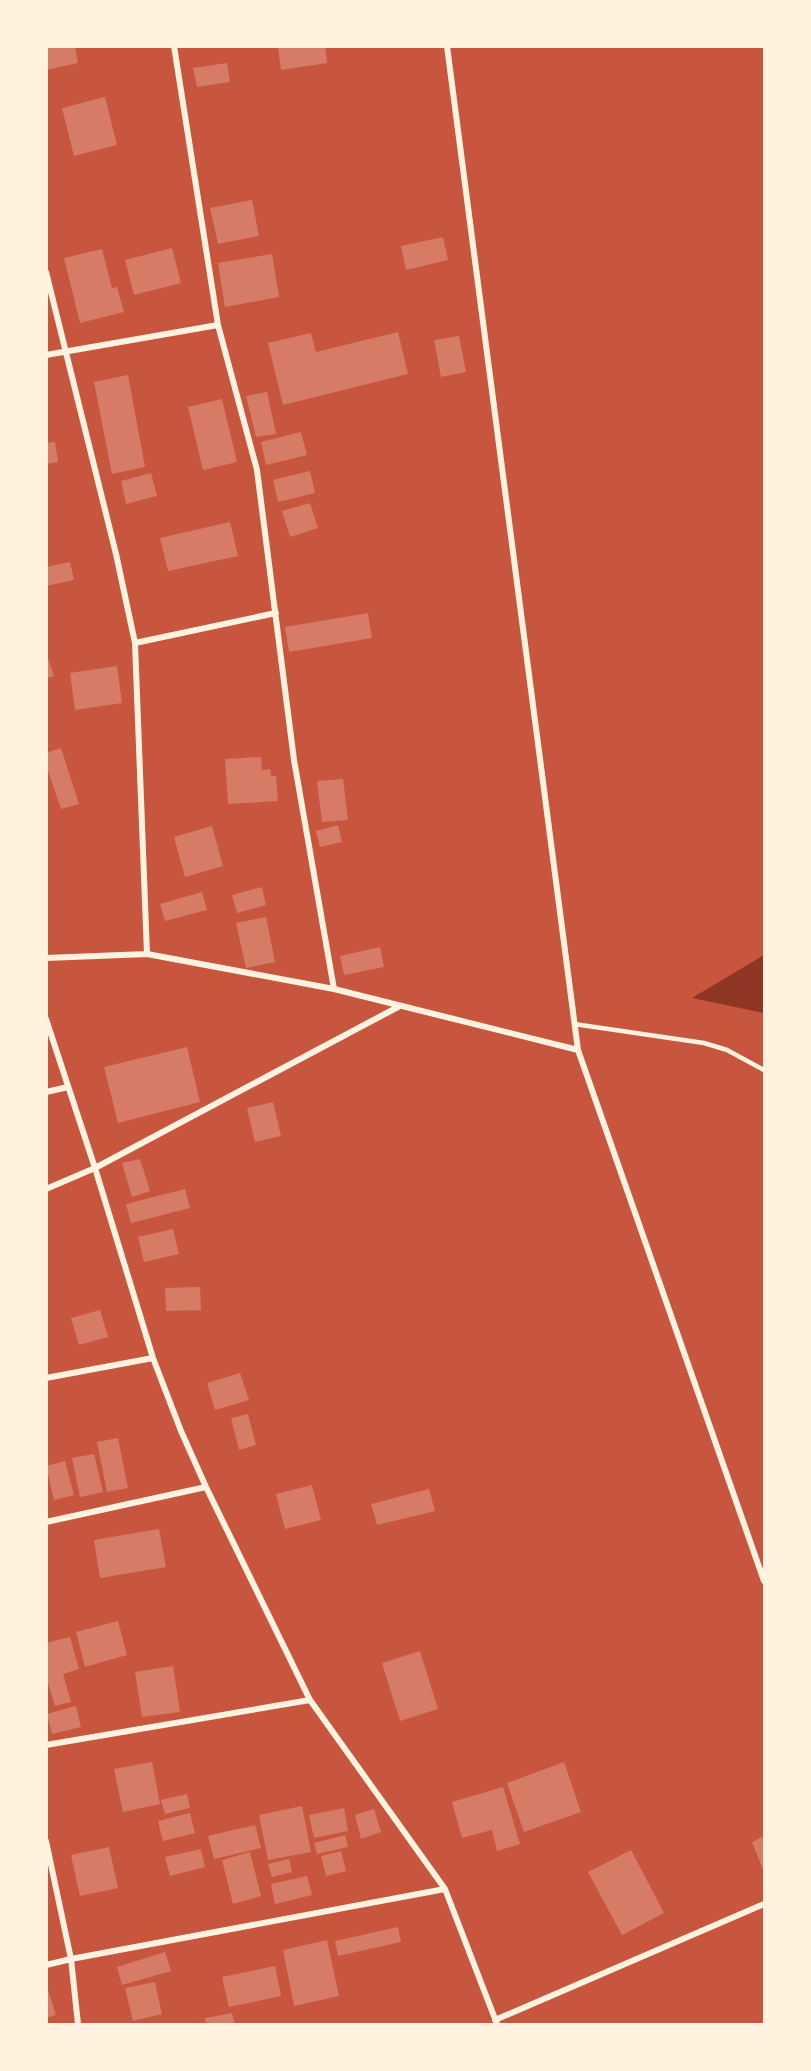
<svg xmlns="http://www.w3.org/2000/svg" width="811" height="2071" font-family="'Space Grotesk',sans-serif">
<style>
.water{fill:#8f3625}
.building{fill:#d67c66}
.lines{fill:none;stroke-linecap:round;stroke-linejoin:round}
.service{stroke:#fff3e0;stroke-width:4.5}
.minor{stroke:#fff3e0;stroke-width:6}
</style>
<rect width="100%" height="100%" fill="#c8553d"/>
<path class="water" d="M764 955V1013L692 998Z"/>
<path class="building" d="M46 46H75L78 63 46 70Z
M292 46H325L327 63 281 70 278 48Z
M227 63 230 82 197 87 193 68Z
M105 97 117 145 74 156 62 108Z
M252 200 259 236 218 244 210 208Z
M443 237 448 260 406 270 401 246Z
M172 248 181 283 134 295 125 260Z
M102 249 112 288 117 287 124 312 80 323 64 258Z
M272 254 279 297 225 307 218 263Z
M398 332 408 374 283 405 268 343 311 333 316 352Z
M459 336 466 372 441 377 434 340Z
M128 375 145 467 112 474 94 382Z
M267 392 276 434 256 437 246 396Z
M222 399 237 462 203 470 188 407Z
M301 432 307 455 266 465 261 442Z
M55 442 58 462 46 464V443Z
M310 471 315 493 278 502 273 480Z
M151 473 157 496 126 504 121 481Z
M310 503 318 528 290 537 282 511Z
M230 522 238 556 168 571 160 538Z
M70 562 74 580 46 586V567Z
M368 613 372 638 289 652 285 627Z
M46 652 54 676 46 678Z
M117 666 122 703 75 710 70 673Z
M61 748 79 804 61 809 46 765V753Z
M261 757 262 770 270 769 271 776H276L278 801 228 804 225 759Z
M343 779 348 820 322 822 317 781Z
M338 825 342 842 320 847 316 831Z
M212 826 223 866 185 877 174 837Z
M262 887 266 905 237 913 232 895Z
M202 892 207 910 165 921 160 904Z
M266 917 275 962 246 968 236 923Z
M380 947 384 967 344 975 340 956Z
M187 1047 200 1102 118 1123 104 1067Z
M273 1102 281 1136 255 1142 247 1108Z
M140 1159 150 1191 132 1197 122 1163Z
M185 1189 190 1208 131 1223 126 1204Z
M173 1229 179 1254 144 1262 138 1237Z
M200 1287 201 1310 166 1311 165 1288Z
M100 1310 108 1337 79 1345 71 1318Z
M240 1373 249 1400 215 1410 207 1383Z
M248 1414 256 1445 239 1450 231 1418Z
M118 1438 128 1488 107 1492 97 1442Z
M94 1454 103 1492 80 1497 72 1458Z
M65 1461 74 1495 54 1500 46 1466Z
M312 1485 321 1520 285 1529 276 1494Z
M429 1489 435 1511 377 1525 371 1504Z
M159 1529 166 1567 100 1578 94 1540Z
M118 1621 127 1655 85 1667 76 1632Z
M70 1637 79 1669 63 1674 71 1702 55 1706 46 1677V1643Z
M420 1651 438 1709 400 1721 382 1663Z
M173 1666 180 1712 142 1717 135 1672Z
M76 1706 81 1727 52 1734 47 1714Z
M152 1762 160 1804 123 1812 114 1769Z
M564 1762 581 1812 524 1832 507 1783Z
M503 1787 520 1844 497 1851 492 1830 462 1838 452 1802Z
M187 1794 190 1808 165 1814 161 1800Z
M302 1806 311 1852 268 1860 259 1815Z
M344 1808 348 1831 314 1838 309 1815Z
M374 1809 381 1832 361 1839 355 1815Z
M190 1813 195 1833 163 1841 158 1821Z
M255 1825 261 1848 214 1859 208 1836Z
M345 1835 348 1847 317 1854 314 1843Z
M764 1836V1872L752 1842Z
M109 1847 118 1888 80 1896 71 1855Z
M201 1849 205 1867 170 1876 165 1857Z
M631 1850 664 1913 622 1935 588 1872Z
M341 1851 346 1871 326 1876 321 1856Z
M250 1852 261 1896 233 1904 222 1860Z
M289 1859 292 1872 272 1877 268 1864Z
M307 1876 312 1895 275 1904 271 1884Z
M398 1927 401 1942 338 1956 335 1941Z
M327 1940 339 1996 294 2006 283 1950Z
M165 1952 171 1971 122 1985 117 1967Z
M275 1966 281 1996 229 2007 222 1977Z
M155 1982 162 2014 133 2021 125 1988Z
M46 1984 56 2015 46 2018Z
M232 2013 235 2024H206L205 2018Z"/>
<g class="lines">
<path class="service" d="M574 1024 704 1043 727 1050 764 1070"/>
<path class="minor" d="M174 46 218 325 257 470 294 760 334 989
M46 272 116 554 135 643 147 954
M46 355 218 325
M135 643 276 613
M46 958 147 954 334 989 578 1050 447 46
M46 1019 95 1168 153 1358 181 1431 206 1487 310 1700 445 1889 497 2024
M578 1050 764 1581
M46 1092 68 1087
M46 1189 95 1168 398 1007
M46 1378 153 1358
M46 1522 206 1487
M46 1745 310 1700
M46 1841 71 1959 78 2024
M46 1965 71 1959 445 1889
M495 2020 764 1904"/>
</g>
<rect width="811" height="2071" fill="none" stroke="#fff3e0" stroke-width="96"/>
</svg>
